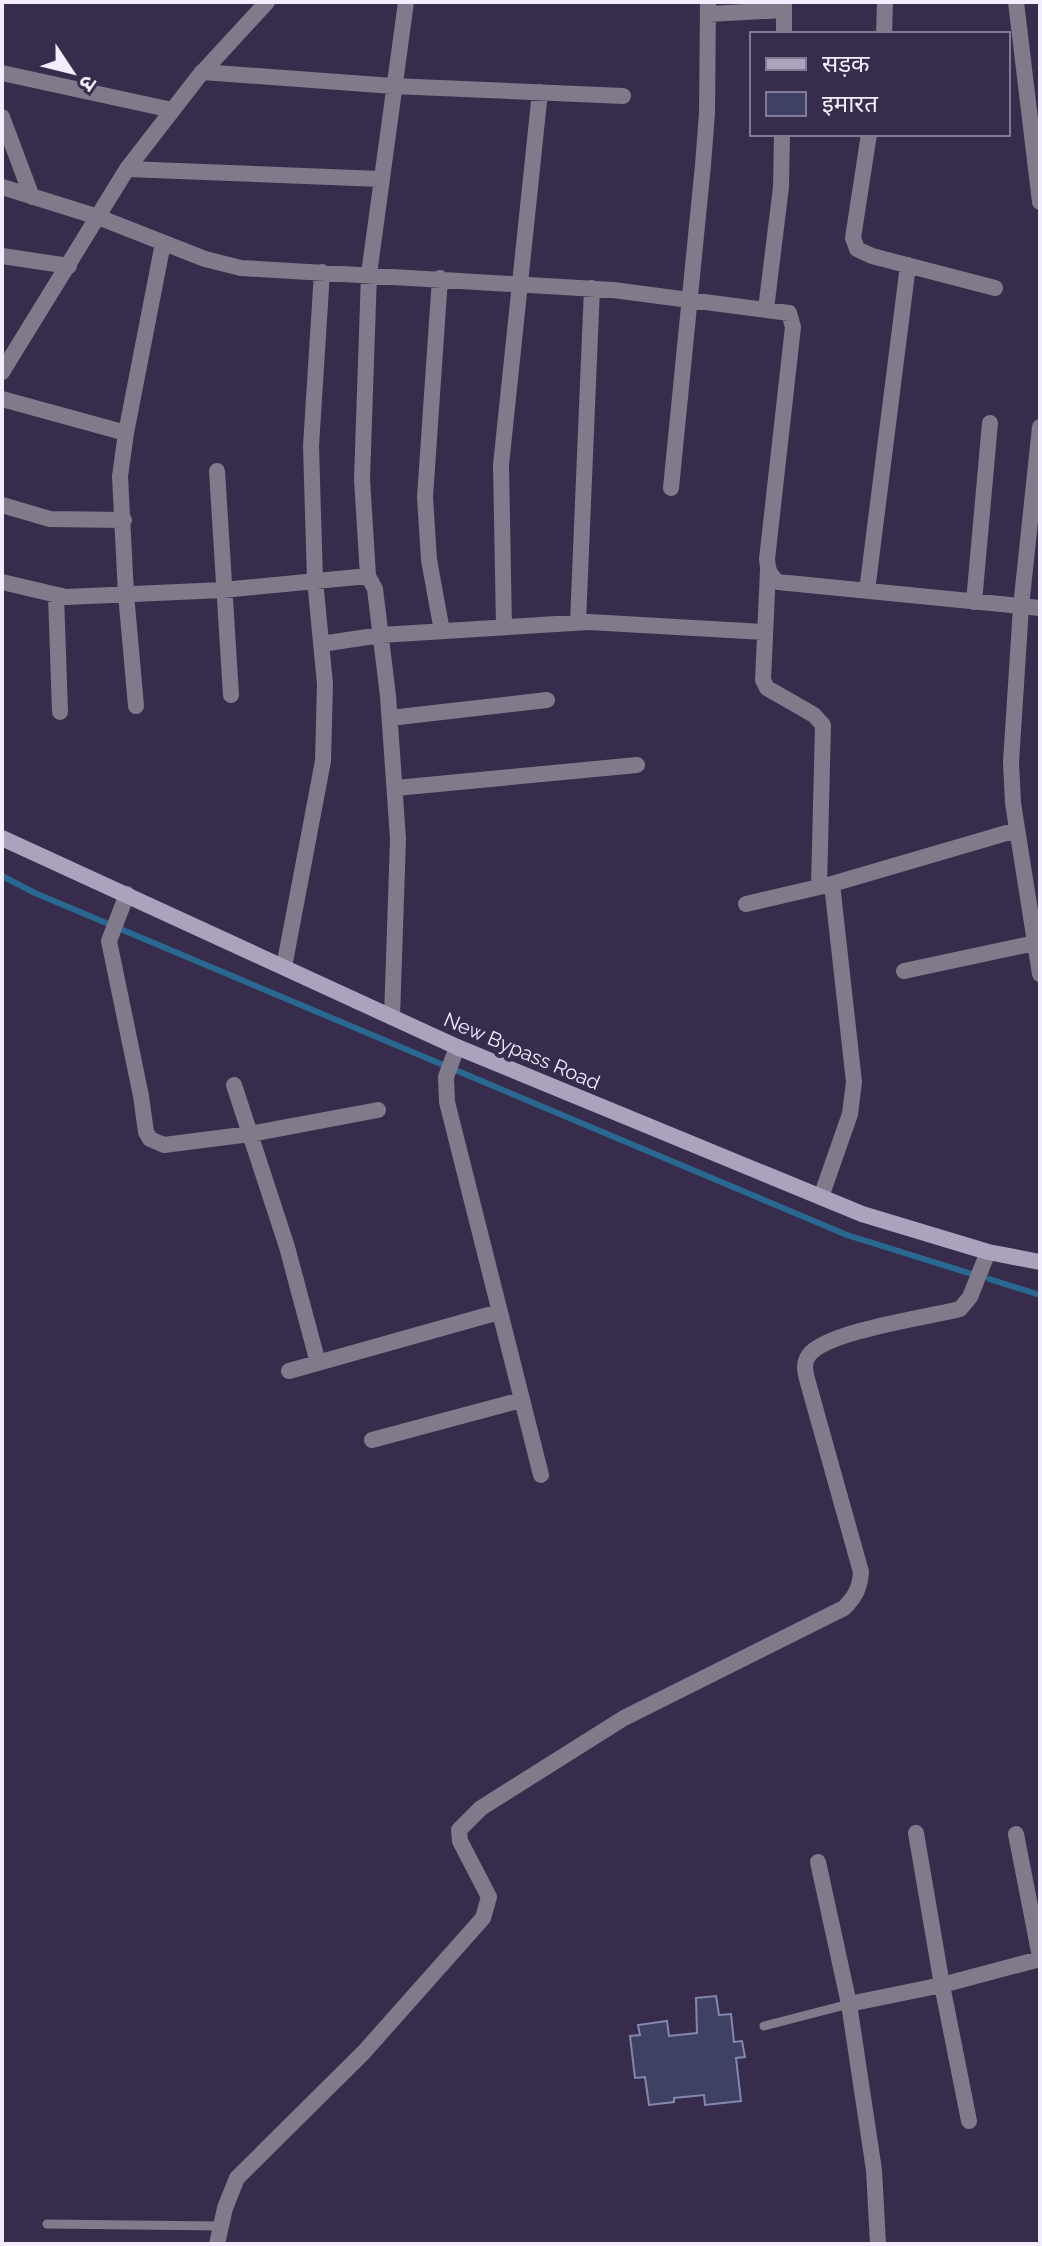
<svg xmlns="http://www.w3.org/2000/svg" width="1042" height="2246" font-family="Raleway,'Noto Sans Devanagari',sans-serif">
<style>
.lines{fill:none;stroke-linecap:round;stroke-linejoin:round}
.stream{stroke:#296890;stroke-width:6}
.building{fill:#3f4163;stroke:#8387ae;stroke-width:2}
.service{stroke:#807a8b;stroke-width:9}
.minor{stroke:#807a8b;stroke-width:16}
.tertiary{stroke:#807a8b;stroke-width:16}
.secondary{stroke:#aba2bd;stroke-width:16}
.labels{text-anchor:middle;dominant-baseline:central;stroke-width:8;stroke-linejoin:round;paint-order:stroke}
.street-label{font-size:20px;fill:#f3eeff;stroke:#372c4c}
</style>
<rect width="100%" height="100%" fill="#372c4c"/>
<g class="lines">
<path class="stream" d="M2 876 35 893 847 1235 975 1275
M989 1279 1040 1295"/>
</g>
<path class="building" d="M716 1996 719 2015 731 2014 734 2042 742 2041 745 2057 736 2058 741 2101 705 2105 704 2095 674 2098V2102L649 2105 645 2077 635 2078 630 2036 640 2035 638 2025 667 2021 669 2036 697 2033 696 1998Z"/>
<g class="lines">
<path class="service" d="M764 2026 849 2004
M47 2224 220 2226"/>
<path class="minor" d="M1016 2 1040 202
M708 14 784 10
M784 34V2
M884 34 885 2
M202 72 393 86 623 96
M2 73 172 110
M2 117 32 197
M869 134 853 238 857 249 872 256 995 288
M127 169 381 179
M2 187 98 217 205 259 241 268 613 290 789 313 793 327 767 559C768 570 769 575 778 582L1040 608
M2 256 69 266
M440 278 425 497 429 560 442 631
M766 309 781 187 782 134
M2 399 126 433
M1040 427 1021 607 1011 762 1013 803 1040 974
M217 471 231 695
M671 488 703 165 707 113 708 2
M2 505 50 519 124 520
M768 570 763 680 767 688 814 715 823 725 819 887
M368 576 362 479 369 274 406 2
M2 582 66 597 223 590 368 576 375 589 388 696 398 839 392 1017
M867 591 908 265
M56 595 60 712
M974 602 990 423
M578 622 592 288
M504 627 501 465 540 92
M321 644 381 635 589 622 764 632
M136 706 126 594 120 476 126 433 163 243
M390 718 547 700
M396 788 637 765
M127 894 109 941 141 1096 146 1132 150 1139 164 1145 250 1134 378 1110
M746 904 832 884 1017 830
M284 967 323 761 325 684 315 580 311 446 322 272
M904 971 1035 943
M457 1047 446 1077 447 1102 541 1475
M234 1085 287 1247 318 1363
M821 1197 850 1114 854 1082 832 884
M289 1371 499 1312
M372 1440 521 1400
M916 1833 942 1985 969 2121
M1016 1834 1040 1957
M818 1862 849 2004 874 2170 878 2244
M849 2004 942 1985 1040 1959
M217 2244 225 2208 237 2178 364 2052 483 1918 489 1897 460 1841 459 1830 481 1808 624 1718 844 1608C855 1597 860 1588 861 1572L807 1379C805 1371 803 1363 809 1355 827 1331 929 1317 960 1309L970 1297 988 1252"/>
<path class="tertiary" d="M2 372 127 169 199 76 267 2"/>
<path class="secondary" d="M2 838 457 1047 862 1214 988 1252 1040 1262"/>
</g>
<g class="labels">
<g class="street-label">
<text transform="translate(522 1051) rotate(23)">New Bypass Road</text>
</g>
</g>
<rect width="1042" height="2246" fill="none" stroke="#f3eeff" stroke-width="8"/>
<rect x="750" y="32" width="260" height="104" fill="#372c4c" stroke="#827a94" stroke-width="2"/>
<rect x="766" y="58" width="40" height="12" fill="#aba2bd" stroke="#827a94" stroke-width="2"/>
<text x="822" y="72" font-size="24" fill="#f3eeff">सड़क</text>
<rect x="766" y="92" width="40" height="24" fill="#3f4163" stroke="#827a94" stroke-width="2"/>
<text x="822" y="112" font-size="24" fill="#f3eeff">इमारत</text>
<g transform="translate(72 72) rotate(125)" stroke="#372c4c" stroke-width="6" paint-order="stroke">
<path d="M0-6L14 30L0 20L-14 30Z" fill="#f3eeff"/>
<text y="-12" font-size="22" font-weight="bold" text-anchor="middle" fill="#f3eeff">उ</text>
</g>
</svg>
